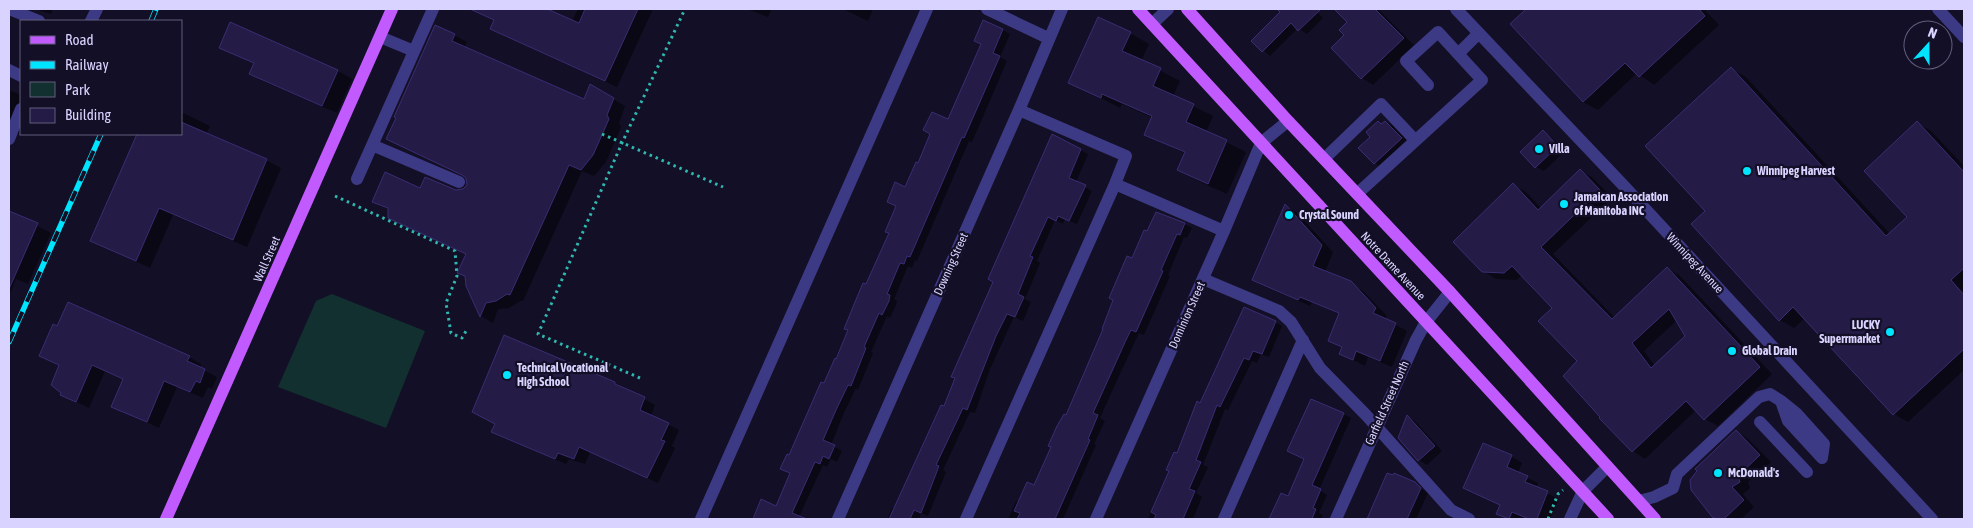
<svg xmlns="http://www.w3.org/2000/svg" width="1973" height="528" font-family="'Asap Condensed',sans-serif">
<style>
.green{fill:#12302f}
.shadow{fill:#0007;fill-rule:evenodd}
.building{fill:#241b47;stroke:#3b2d73;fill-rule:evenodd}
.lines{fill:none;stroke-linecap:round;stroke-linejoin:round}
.path{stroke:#2fb8b0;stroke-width:3;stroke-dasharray:2.5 4;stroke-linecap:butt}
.minor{stroke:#3d3a85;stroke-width:12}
.major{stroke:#c25bff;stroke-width:12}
.rail-casing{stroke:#00e5ff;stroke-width:5.5}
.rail{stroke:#130f26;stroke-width:4;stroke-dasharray:11;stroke-linecap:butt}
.poi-dot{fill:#00e5ff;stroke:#130f26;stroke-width:2}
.labels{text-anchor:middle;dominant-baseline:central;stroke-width:4.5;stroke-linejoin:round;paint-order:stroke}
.poi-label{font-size:12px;font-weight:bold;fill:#d9d4ff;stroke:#130f26;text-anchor:start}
.street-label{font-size:12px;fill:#d9d4ff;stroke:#130f26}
</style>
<rect width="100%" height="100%" fill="#130f26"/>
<path class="green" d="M332 294 425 331 386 428 278 387 316 301Z"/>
<path class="shadow" d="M36 9H53L51 14Z
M491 9H544L572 21 578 9H653L617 87 503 35 495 20 488 16Z
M747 9H772L768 17Z
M843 9H873L868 21Z
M1285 9H1314L1323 18 1307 34 1298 28 1270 56 1253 41Z
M1336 9H1378L1414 45 1373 85 1362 78 1332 48 1346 35 1349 22Z
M1528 9H1704L1719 25 1654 85 1637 73 1598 110 1583 102 1511 24Z
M231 24 338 71 352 79 337 113 265 82 251 74 255 64 221 47Z
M1003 30 1010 34 1000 57 1007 61 972 142 969 141 917 261 915 260 912 268 908 266 894 299 897 301 896 305 890 318 887 316 871 352 873 353 858 390 856 388 843 415 831 445 842 451 837 462 831 459 827 467 823 465 798 519H754L762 500 777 507 792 474 824 385 890 233 897 206 888 201 906 188 918 165 949 121Z
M1130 33 1149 44 1141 61 1180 81 1173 96 1213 116 1206 132 1246 152 1227 194 1198 181 1179 170 1186 154 1146 134 1153 118 1122 104 1120 108 1070 82Z
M454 35 467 42 464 47 584 101 591 86 625 106 619 123 621 127 606 162 594 176 582 171 523 301H520L509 308 498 309 493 323 481 316 467 286V254L402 224 389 217V209L374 201 421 189 464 190 468 185 467 177 388 139Z
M1731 69 1746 77 1890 234 1908 217 1917 123 1931 131 1964 166V370L1908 422 1894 414 1805 318 1794 328 1780 320 1706 212Z
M9 90 21 95V130L20 134 11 130 9 136Z
M181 112 210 126 206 134 266 160 281 168 247 247 173 215 150 268 92 240 138 134H181Z
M1386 122 1393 126 1409 143 1382 168 1375 163 1360 148Z
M1543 132 1550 136 1565 151 1544 171 1536 167 1522 152Z
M1053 136 1088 154 1076 182 1092 191 1077 224 1065 219 1063 224 1055 220 1037 261 1040 263 1025 299 1031 302 1023 321 1014 317 990 369 975 413 970 412 943 470 946 472 928 516 921 513 919 519H887L892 508 894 509 944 408Z
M1581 171 1593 178 1612 198 1553 254 1615 318 1667 268 1680 276 1772 374 1718 426 1705 419 1696 410 1645 459 1633 451 1579 361 1554 308 1522 275 1517 280 1496 279 1483 271 1513 185 1526 192 1541 208ZM1677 320 1686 336 1655 366 1644 351Z
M1285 206 1296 212 1333 252 1325 272 1362 290 1387 316 1385 319 1407 331 1392 367 1368 357 1365 366 1341 354 1343 348 1329 340 1340 314 1312 302 1310 306 1253 280Z
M9 212 51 233 28 284 16 279 9 296Z
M1184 224 1192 228 1187 238 1184 237 1168 275 1170 276 1144 335 1139 333 1113 389 1100 418 1105 421 1094 444 1096 445 1063 519H1008L1016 501 1019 502 1035 487 1067 417 1133 259 1148 233Z
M1275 322 1282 326 1269 357 1261 354 1257 363 1252 361 1228 410 1225 409 1203 465 1208 467 1196 493 1202 497 1193 519H1148L1200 404Z
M41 356 189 357 201 364 200 368 217 377 212 389 208 387 203 398 177 387 159 428 113 406 124 380 105 371 89 408 61 394 60 366Z
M615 383 655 405 651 416 679 430 672 446 675 448 658 483 590 452 585 464 569 459 566 464 492 432Z
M1343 414 1351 418 1319 490 1327 495 1319 513 1323 515 1321 519H1270L1281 495 1288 498Z
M1408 417 1415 421 1442 451 1427 465 1419 460 1399 438Z
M1736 432 1747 438 1771 462 1748 482 1750 488 1743 494 1754 507 1741 519H1718L1714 517Z
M1511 456 1522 463 1518 473 1538 483 1536 488 1559 499 1550 519 1523 518 1522 519H1507L1497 514 1501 505 1465 488Z
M1388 474 1414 483 1428 493 1416 519H1368Z"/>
<path class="building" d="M470 9H547L579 23 585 9H638L605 81 490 29 494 20Z
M1277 9H1321L1298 31 1291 23 1262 52 1251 41 1280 12Z
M1334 9H1375L1404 38 1361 79 1331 48 1344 35 1339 30 1347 22Z
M1526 9H1699L1705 16 1639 77 1625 63 1583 102 1510 24Z
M1098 17 1131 32 1122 51 1161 68 1153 86 1194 104 1186 122 1227 140 1208 184 1177 170 1185 152 1144 135 1152 116 1102 94 1101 98 1068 83Z
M983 20 1003 29 993 53 1000 56 964 138 962 137 910 257 907 256 904 264 900 263 887 294 890 295 889 301 882 315 879 313 864 347 866 348 851 386 848 385 836 410 823 440 835 445 829 459 823 456 820 464 815 462 792 513 807 519H753L761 499 776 506 790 473 780 469 787 454 789 455 821 382 824 383 835 358 836 359 848 330 844 329 855 302 863 283 866 284 889 233 885 232 896 206 887 202 895 182 905 187 916 162 918 163 930 134 923 130 932 112 948 119 981 44 974 41Z
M230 22 338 70 322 106 249 74 254 63 219 48Z
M435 25 455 34 452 41 584 99 590 84 614 98 607 115 609 119 593 155 581 170 569 165 510 295 507 294 496 301 486 303 480 317 466 286 465 276 457 273 466 254 388 218V208L372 202 385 172 420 188 425 177 456 190 463 189 467 185 466 178 462 175 386 139 396 118 394 117Z
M1731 67 1886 236 1907 217 1864 171 1917 121 1964 172V268L1951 280 1964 295V349L1893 415 1793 307 1779 321 1691 224 1705 211 1645 146Z
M1378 121 1381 124 1385 121 1402 138 1374 164 1358 148 1370 137 1366 132Z
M181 122 267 159 233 240 159 208 136 261 90 241 137 134H181Z
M1543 130 1558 146 1535 168 1520 152Z
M1052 134 1081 149 1069 178 1086 185 1069 221 1058 216 1056 221 1048 217 1030 256 1033 257 1018 294 1024 297 1015 317 1007 314 996 336 967 410 963 408 936 465 939 466 921 513 914 510 910 519H889L941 405 944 406 955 378 951 377 993 282 988 279Z
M1580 169 1600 190 1541 247 1612 319 1667 267 1760 367 1704 420 1686 401 1632 452 1599 418 1600 417 1563 376 1577 361 1538 321 1552 308 1512 266 1504 273 1482 272 1453 242 1513 183 1538 210ZM1669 309 1685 336 1651 368 1632 343Z
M1285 204 1322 245 1313 266 1351 281 1376 308 1373 313 1396 323 1380 361 1356 351 1353 360 1339 354 1342 347 1328 341 1339 313 1300 297 1298 300 1252 280Z
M9 211 38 223 9 289Z
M1156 212 1185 223 1180 235 1177 234 1161 270 1163 271 1136 332 1131 330 1126 340 1093 413 1098 415 1088 439 1090 440 1055 519H1017L1020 513 1014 511 1027 482 1034 485 1051 447 1048 446 1057 426 1064 414 1066 415 1103 329H1102L1113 300 1109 298 1127 256 1132 258 1144 230 1147 231Z
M68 302 190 356 187 361 205 369 200 383 196 381 190 392 164 381 147 422 111 407 123 379 92 365 76 402 60 395 61 393 51 385 59 365 39 356 53 324 57 326Z
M1244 307 1276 321 1262 354 1253 351 1249 360 1244 358 1220 407 1217 405 1196 460 1201 462 1189 489 1195 491 1183 519H1154L1156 515 1151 512 1169 471 1166 470 1174 452 1177 453 1197 401 1200 403Z
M504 335 615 382V384L645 397 640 410 669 423 661 440 665 441 647 478 579 447 574 459 558 453 555 459 491 432 495 424 472 412Z
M1311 399 1344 413 1312 485 1321 489 1313 508 1316 509 1312 519H1269L1281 493 1288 496 1304 459 1287 451Z
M1407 415 1435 446 1418 461 1398 438Z
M1736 430 1760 455 1738 476 1740 482 1732 487 1744 500 1724 519 1713 518 1691 490 1690 480 1697 471 1695 469Z
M1483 443 1512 455 1507 467 1528 476 1525 482 1548 491 1537 519H1529L1512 512 1509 519 1496 514 1500 505 1463 488Z
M1387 473 1393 475 1394 473 1415 482 1421 488 1407 519H1367Z"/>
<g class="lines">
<path class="path" d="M602 134 723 187
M335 196 455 251 457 276 446 303 451 333 462 338 466 331
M640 378 538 334 622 143 685 9
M1548 519 1558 494 1563 490"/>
<path class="minor" d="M9 9 39 21
M987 9 1048 38
M1456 9 1623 185 1932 519
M1938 9 1964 37
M91 21 97 9
M1152 24 1168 9
M380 37 414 51
M1458 54 1479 33
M9 70 21 76
M1019 110 1126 156 1115 184 1224 231
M9 139 21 109
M372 145 459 182
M1325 158 1381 104 1415 140
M357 179 433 9
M1358 193 1482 80 1438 32 1406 61 1428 85
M1203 279 1279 311 1291 322 1320 368 1366 415 1451 510 1469 519
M1781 401 1797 414 1824 444 1822 458
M1760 422 1807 472
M1639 501 1654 497 1673 488 1677 474 1759 397 1770 394 1781 401 1788 421 1822 458
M701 519 927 9
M838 519 1019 110 1062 9
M966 519 1115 184
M1096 519 1224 231 1261 143 1288 121
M1224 519 1303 340
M1336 519 1416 340 1426 322 1450 292
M1570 519 1583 491 1607 467"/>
<path class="major" d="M1138 9 1608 519
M1187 9 1288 121 1450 292 1655 519
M166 519 392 9"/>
<g class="rail-casing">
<path id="rail" d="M151 21 156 9
M9 342 101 134"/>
</g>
<use href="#rail" class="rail"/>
</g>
<g class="poi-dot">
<circle cx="1539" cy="149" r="5"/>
<circle cx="1747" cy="171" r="5"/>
<circle cx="1564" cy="204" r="5"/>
<circle cx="1289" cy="215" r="5"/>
<circle cx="1890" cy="332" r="5"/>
<circle cx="1732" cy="351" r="5"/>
<circle cx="507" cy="375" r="5"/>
<circle cx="1718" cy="473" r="5"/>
</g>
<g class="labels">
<g class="poi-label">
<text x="1549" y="149">Villa</text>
<text x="1757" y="171">Winnipeg Harvest</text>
<text x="1574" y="197">Jamaican Association<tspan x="1574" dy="14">of Manitoba INC</tspan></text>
<text x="1299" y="215">Crystal Sound</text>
<text x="1880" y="325" text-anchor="end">LUCKY<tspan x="1880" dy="14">Superrmarket</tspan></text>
<text x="1742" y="351">Global Drain</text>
<text x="517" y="368">Technical Vocational<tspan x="517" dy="14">High School</tspan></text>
<text x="1728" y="473">McDonald's</text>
</g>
<g class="street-label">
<text transform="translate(267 259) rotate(-66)">Wall Street</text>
<text transform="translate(1695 263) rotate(47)">Winnipeg Avenue</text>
<text transform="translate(951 264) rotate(-66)">Downing Street</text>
<text transform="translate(1393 266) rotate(47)">Notre Dame Avenue</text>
<text transform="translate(1187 315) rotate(-66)">Dominion Street</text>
<text transform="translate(1387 403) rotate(-66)">Garfield Street North</text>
</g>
</g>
<rect width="1973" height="528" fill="none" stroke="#d9d4ff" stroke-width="20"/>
<rect x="20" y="20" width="162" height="115" fill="#130f26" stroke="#625e7d"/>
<rect x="30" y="36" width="25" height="8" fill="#c25bff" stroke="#625e7d"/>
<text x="65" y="45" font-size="15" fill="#d9d4ff">Road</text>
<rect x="30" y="61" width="25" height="8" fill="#00e5ff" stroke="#625e7d"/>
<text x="65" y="70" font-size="15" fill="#d9d4ff">Railway</text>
<rect x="30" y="82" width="25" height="15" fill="#12302f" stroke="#625e7d"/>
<text x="65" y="95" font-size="15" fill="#d9d4ff">Park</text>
<rect x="30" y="108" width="25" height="15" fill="#241b47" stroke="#625e7d"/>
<text x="65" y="120" font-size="15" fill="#d9d4ff">Building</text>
<g transform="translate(1928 45) rotate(21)"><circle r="24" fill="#130f26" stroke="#625e7d"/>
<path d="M0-4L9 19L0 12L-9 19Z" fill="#00e5ff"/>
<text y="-8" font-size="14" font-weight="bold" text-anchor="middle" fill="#d9d4ff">N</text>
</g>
</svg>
